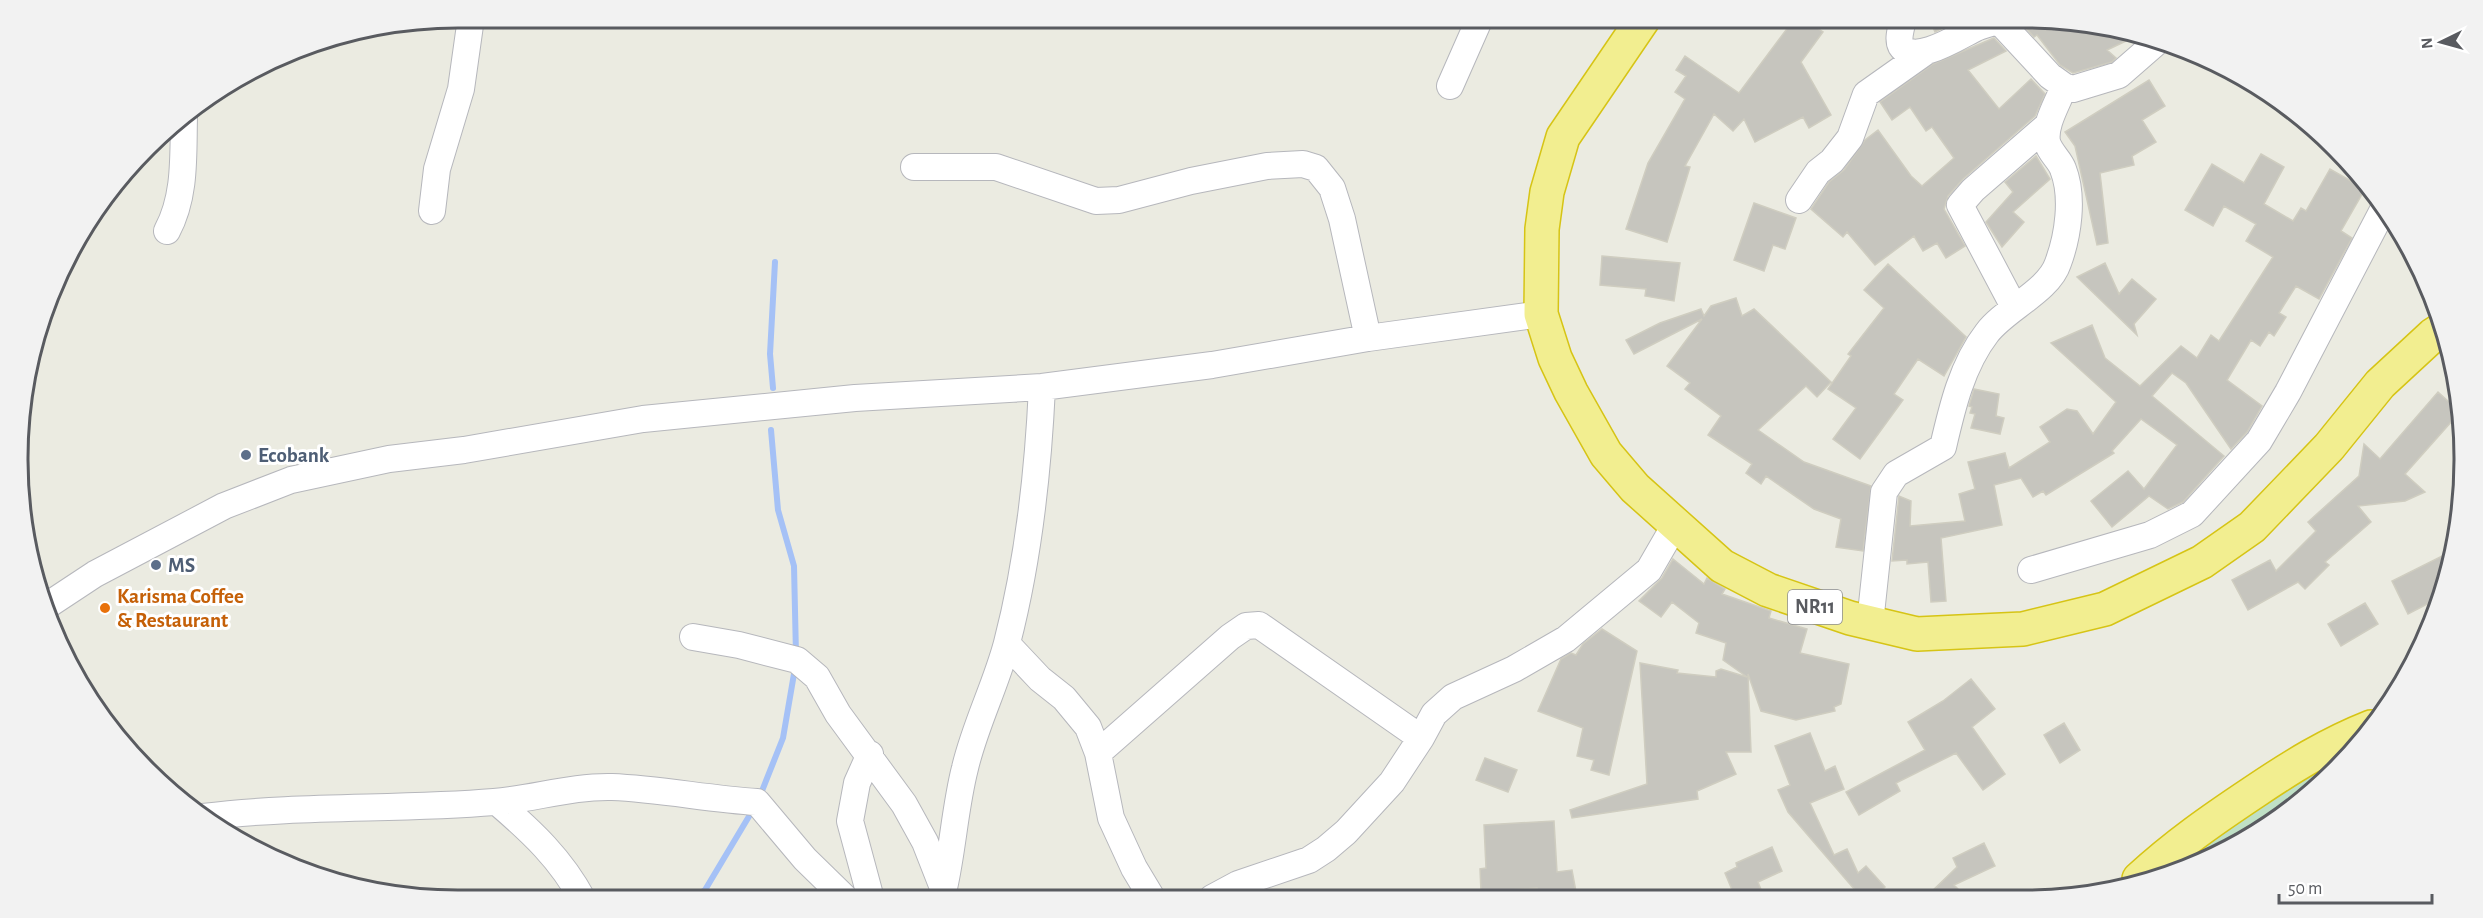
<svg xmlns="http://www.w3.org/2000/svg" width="2483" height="918" font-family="'Alegreya Sans',sans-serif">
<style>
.green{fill:#bfe0c6}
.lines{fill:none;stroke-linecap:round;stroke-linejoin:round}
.stream{stroke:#a5c1f6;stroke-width:6}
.building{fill:#c6c5be;stroke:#cfcdc0;stroke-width:1.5}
.minor-casing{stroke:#b6b7bc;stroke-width:28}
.highway-casing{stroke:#d6c415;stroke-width:36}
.minor{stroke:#fff;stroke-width:26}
.highway{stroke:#f2ee90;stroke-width:33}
.service-dot{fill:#5c6f8a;stroke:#fff;stroke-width:2}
.food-dot{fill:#e8710a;stroke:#fff;stroke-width:2}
.labels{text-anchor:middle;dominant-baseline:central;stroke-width:6;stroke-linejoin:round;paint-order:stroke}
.shield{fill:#fff;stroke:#8b8c90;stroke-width:1.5}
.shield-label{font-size:20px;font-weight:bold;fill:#595b60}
.service-label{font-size:21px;font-weight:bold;fill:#4e5e75;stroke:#fff;text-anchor:start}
.food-label{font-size:21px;font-weight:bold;fill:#c56008;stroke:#fff;text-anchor:start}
.rim{fill:none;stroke:#595b60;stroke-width:3}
</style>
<rect width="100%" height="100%" fill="#ebebe1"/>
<path class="green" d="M2371 727 2315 790 2219 855 2139 879Z"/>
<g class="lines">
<path class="stream" d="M773 388 770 354 775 262
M771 430 778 510 794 566 796 655
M760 796 783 738 795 668
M692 899 705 890 754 808"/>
</g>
<path class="building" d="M1795 18H1819L1813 25 1823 32 1801 62 1831 115 1809 128 1803 117 1755 142 1744 119 1733 131 1714 114 1685 166 1690 167 1667 242 1626 229 1648 163 1685 99 1675 92 1686 76 1676 70 1685 56 1739 93Z
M1929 18H1963L1935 32Z
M2017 18H2024L2141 34 2107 50 2116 58 2112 62 2073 73 2060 65 2037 35 2034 37Z
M1994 38 2006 51 1968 70 1999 109 2031 79 2045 94 2035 116 1963 179 1948 196 1944 209 1965 246 1946 258 1937 243 1923 251 1914 236 1875 265 1847 232 1843 237 1811 209 1829 182 1844 170 1865 140 1878 130 1911 176 1922 186 1954 158 1932 127 1926 131 1910 107 1892 120 1880 102 1933 64Z
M2149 80 2165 106 2142 120 2156 142 2132 156 2134 165 2100 173 2108 243 2097 245 2075 146 2065 132Z
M2261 154 2284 167 2264 204 2293 221 2301 208 2306 211 2330 169 2365 189 2341 231 2352 238 2319 299 2296 286 2279 313 2286 317 2274 336 2269 332 2260 346 2251 340 2227 380 2262 406 2247 432 2231 449 2186 383 2172 373 2152 396 2224 456 2183 502 2168 509 2149 496 2112 527 2091 501 2128 471 2144 489 2177 445 2141 419 2112 451 2114 453 2046 495 2043 491 2033 497 2021 478 1994 485 2002 525 1941 538 1946 601 1931 602 1928 562 1907 564V560L1892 561 1899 496 1911 501 1910 526 1965 521 1959 494 1975 489 1968 462 2005 453 2009 468 2050 442 2040 427 2067 409 2077 411 2093 434 2116 402 2051 343 2092 325 2105 358 2140 386 2181 346 2197 358 2211 335 2219 341 2273 257 2246 241 2256 224 2224 206 2213 226 2185 210 2212 164 2244 183Z
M2036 156 2050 179 2013 212 2024 222 2002 247 1986 222 2013 192 2005 182Z
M1754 203 1796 218 1785 249 1773 245 1764 271 1734 260Z
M1602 256 1680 263 1674 301 1645 296 1646 289 1600 285Z
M2105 263 2119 294 2132 279 2156 299 2134 324 2137 335 2077 277Z
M1888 264 1966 337 1944 376 1918 359 1894 394 1903 400 1860 459 1833 439 1856 408 1828 389 1851 356 1848 354 1884 308 1864 290Z
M1736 298 1742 316 1754 309 1831 382 1817 397 1806 386 1758 430 1804 462 1871 486 1863 551 1836 547 1841 519 1814 509 1766 476 1761 484 1746 473 1752 464 1708 435 1721 416 1685 389 1690 383 1667 366 1702 319 1634 354 1626 340 1660 323 1701 309 1704 316 1711 306Z
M1974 389 1999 394 1996 416 2004 418 2000 434 1971 428 1975 414 1970 413 1972 407 1969 406Z
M2438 392 2460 412 2405 474 2425 492 2405 501 2358 506 2371 522 2325 562 2329 565 2305 589 2298 582 2248 610 2232 580 2270 560 2276 571 2316 531 2308 522 2359 476 2364 444 2380 459Z
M2454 550 2450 573 2439 598 2408 614 2392 581Z
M1673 559 1704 584 1707 578 1725 589 1722 594 1771 611 1769 618 1807 629 1800 653 1849 664 1841 704 1834 707 1835 711 1796 720 1761 711 1748 674 1751 752H1726L1736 774 1697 791 1698 799 1572 818 1570 810 1647 784 1640 663 1678 670 1677 673 1716 677V671L1721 669 1747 677 1723 660 1726 643 1696 633 1699 623 1672 602 1661 617 1639 601 1662 578Z
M2365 603 2378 624 2341 646 2328 624Z
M1602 629 1637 651 1609 775 1591 770 1594 760 1577 756 1583 728 1538 711 1561 659 1571 653 1576 655 1583 644Z
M1971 679 1995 709 1972 727 2005 774 1983 790 1956 753 1896 783 1900 791 1859 815 1846 792 1925 750 1908 722 1943 701Z
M2064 723 2080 750 2060 763 2044 735Z
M1810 733 1825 771 1835 766 1844 789 1810 803 1834 855 1847 849 1858 873 1866 866 1885 887 1875 897H1861L1788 812 1778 790 1790 785 1775 746Z
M1485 758 1517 770 1508 792 1476 780Z
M1554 821 1557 872 1572 870 1577 897H1538L1537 888 1481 892 1480 869 1486 868 1484 825Z
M1984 843 1995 866 1954 885 1965 896 1926 897 1957 867 1953 858Z
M1772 847 1782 871 1758 882 1764 897H1735L1725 873 1737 867 1736 863Z"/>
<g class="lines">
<g class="minor-casing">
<path id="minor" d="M1903 18C1902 27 1897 38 1901 46 1914 66 1961 35 1976 28 1983 25 1991 23 1999 21L2050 76 2064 86 2073 89 2119 75 2158 41
M1450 86 1480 18
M914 167H996L1096 201 1119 200 1191 181 1267 166 1303 164 1316 168 1332 188 1342 219 1368 338
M1799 200 1818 172 1832 161 1850 138 1866 94 1924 53
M432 211 437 169 461 89 471 18
M167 231C186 196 183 155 184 116
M2014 307 1960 205 1973 190 2048 125
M2031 570 2150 535 2192 514 2259 441 2288 392 2384 208
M45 607 95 574 224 506 291 480 389 459 464 450 643 419 855 398 1042 387 1212 365 1368 338 1541 314
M1870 623 1884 492 1896 474 1943 447C1952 408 1962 365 1987 333 2005 309 2049 291 2058 263 2068 236 2074 197 2063 169 2060 160 2050 153 2047 142 2044 124 2058 103 2064 86
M693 637 739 645 797 660 817 677 838 714 904 804 925 842 945 893
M1007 644 1040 679 1064 698 1088 727 1098 753 1111 818 1134 868 1152 898
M1098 753 1230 637 1246 626 1259 625 1421 738
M870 754 857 783 850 821 871 899
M497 802C532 832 561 859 583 900
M203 817C299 805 397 810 494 802 533 799 572 786 612 787 660 789 709 799 757 802L805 859 846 899
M944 888C953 848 955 807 965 768 975 725 996 685 1007 643 1029 558 1038 474 1042 387
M1212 898 1238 884 1309 860 1326 849 1346 832 1392 782 1421 738 1434 714 1453 697 1514 669 1566 639 1649 570 1675 525"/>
</g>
<g class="highway-casing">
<path id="highway" d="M1644 18 1563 137 1547 192 1542 229 1541 314 1555 358 1571 392 1606 454 1635 488 1722 566 1768 590 1850 618 1917 634 2023 629 2105 609 2202 562 2252 527 2329 447 2380 384 2433 335 2444 328
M2139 879C2176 845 2212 820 2254 792 2291 767 2328 744 2371 727"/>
</g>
<use href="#minor" class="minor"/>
<use href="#highway" class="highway"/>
</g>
<g class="service-dot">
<circle cx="246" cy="455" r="6"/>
<circle cx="156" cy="565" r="6"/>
</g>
<circle class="food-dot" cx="105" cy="608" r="6"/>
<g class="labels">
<rect class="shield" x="1788" y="590" width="54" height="34" rx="4.5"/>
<g class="shield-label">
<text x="1815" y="607">NR11</text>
</g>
<g class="service-label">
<text x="258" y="455">Ecobank</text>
<text x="168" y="565">MS</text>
</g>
<g class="food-label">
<text x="117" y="596">Karisma Coffee<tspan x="117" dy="24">&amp; Restaurant</tspan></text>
</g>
</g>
<path d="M0 0H2483V918H0ZM458 28H2024A430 430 0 0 1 2454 458V460A430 430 0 0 1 2024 890H458A430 430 0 0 1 28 460V458A430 430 0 0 1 458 28Z" fill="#f2f2f2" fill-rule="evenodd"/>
<path class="rim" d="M458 28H2024A430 430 0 0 1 2454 458V460A430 430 0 0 1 2024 890H458A430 430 0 0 1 28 460V458A430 430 0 0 1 458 28Z"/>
<g transform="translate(2441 42) rotate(265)" stroke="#ffffff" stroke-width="4.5" paint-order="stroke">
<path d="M0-4.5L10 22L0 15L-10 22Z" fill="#595b60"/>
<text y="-9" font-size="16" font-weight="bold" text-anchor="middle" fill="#595b60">N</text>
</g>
<path d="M2279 894v9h153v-9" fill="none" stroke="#595b60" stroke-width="3"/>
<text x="2288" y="894" font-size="18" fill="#595b60" stroke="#ffffff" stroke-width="4.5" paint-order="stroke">50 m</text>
</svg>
